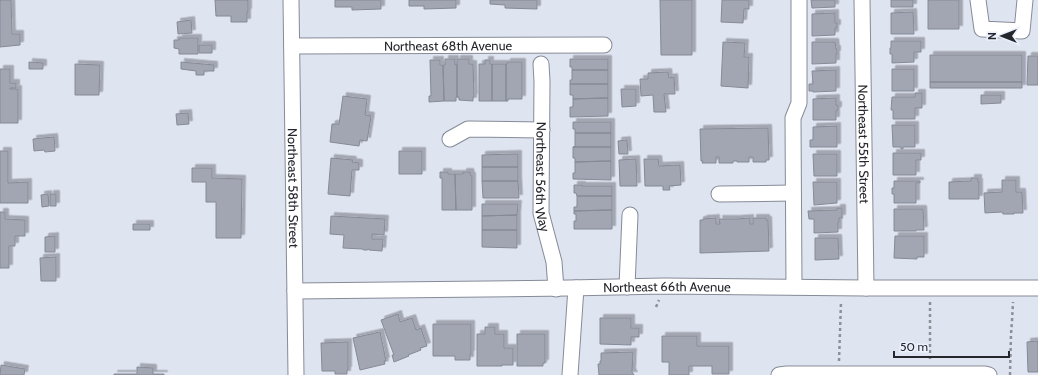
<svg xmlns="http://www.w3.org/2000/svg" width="1038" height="375" font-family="Cabin,sans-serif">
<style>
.building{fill:#a2a6b3;stroke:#858a96;filter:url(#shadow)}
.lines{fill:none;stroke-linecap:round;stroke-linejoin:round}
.minor-casing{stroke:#868b97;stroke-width:17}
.path{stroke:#8c9099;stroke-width:2.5;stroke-dasharray:3 3;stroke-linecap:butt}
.minor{stroke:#fff;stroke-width:15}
.labels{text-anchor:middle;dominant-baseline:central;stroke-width:3.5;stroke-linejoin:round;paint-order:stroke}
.street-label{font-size:13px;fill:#25272c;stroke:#ecf1fe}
</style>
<defs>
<filter id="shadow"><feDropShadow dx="3.5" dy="-3.5" stdDeviation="0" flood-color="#0004"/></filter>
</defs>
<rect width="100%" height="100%" fill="#dfe4f1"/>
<path class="building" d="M0 0H11L12 34H20V45L0 47Z
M215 0H248V12H247V22H231V16H216Z
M335 0H381V9L352 10V7H335Z
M409 0H456V8L424 9V6H409Z
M490 0H537V9L505 8V5L490 4Z
M660 0H692V55H661Z
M722 0H749V9H744L743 23 721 22Z
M811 0H835V7L812 8Z
M891 0H913V7H891Z
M928 0H959V29H928Z
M913 12 914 34H891V13Z
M835 13V23H837V28H835V35L812 36V14Z
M191 20 192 33 178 34 177 22Z
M179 38H198V54H179V49L174 48V40H179Z
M891 41H921V52H914V62L892 63V54H890V48H891Z
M723 42 745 43 744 57H749L748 88 721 86Z
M812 42H835L836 49H837V54H836V63L812 64Z
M199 45H212V53H199Z
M930 55H1022V82H930Z
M1028 56H1038V85H1027Z
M445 59H455V65L457 64V97H456V101H444L443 65H445Z
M457 59H469V64H473L474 97H473V101L459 100V97H457Z
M570 59H608V70H572V67H570Z
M430 60H440V65H443L444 101 429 102V96H431Z
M485 60H490V64H492V101H479V64H485Z
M29 62 43 63V69H29Z
M181 62 214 65V71H204V75H196V71L181 69Z
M507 62H522V99H508V101H506V64H507Z
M75 64 100 65 99 95H75Z
M492 64H506V101H492Z
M0 69H10V83H16V88H10V89H18V123H0Z
M892 69H914V91H892Z
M572 70H608V84H570V80H572Z
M836 70V91L813 92V91H809V84H813L812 71Z
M668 72 669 78 674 77 675 94H664L666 112H654L653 95 641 96 640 79H648V73Z
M930 82H1022V88H930Z
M570 84H608V98L573 99V95H570Z
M621 89H636V106L622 107Z
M915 93H922V108H915V119H893V110H891L892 97H915Z
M981 95H1001V103L981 104Z
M343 96 367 99 365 115 371 116 367 141 360 140 359 146 330 142 332 124H339Z
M603 98H608V116L570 117V107H573V99Z
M836 98V105H838V110L836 111V120H813V99Z
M188 113 189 124 177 125 176 114Z
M573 122H611V133H575V129H573Z
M892 125H915V147H903V149H901V147H893Z
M837 126V147H810V140H813V127Z
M768 128 769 160H766V162H753V157H749V162H737V161H733V163H719V157H716V163H702L703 161H701L700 129Z
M575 133H611V147H573H575Z
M54 137 55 151 45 152 44 150 34 151 33 139Z
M627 140 628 154H619L618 141Z
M573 147H611V161L575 162V158H573Z
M0 151H8V183L28 182V203H0Z
M399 151H422V174H399Z
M893 153H921V160H916V175H893Z
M515 154H518V167H482V155Z
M813 154H837V176H814Z
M331 158 353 160 352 162 359 163V170H352L350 196 328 194Z
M636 159 637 186H620L619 160Z
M644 159H658L659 166 680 165 681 185 669 186 670 190H663V186H645Z
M604 161H611V180L573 179V173H575V162Z
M482 167H518V181H482Z
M192 168H212V178L242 179 241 238H216V202H206V182H192Z
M440 172H448V174H455L456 210H442V178H440Z
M463 172H470L471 176H472V210H456L455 174H463Z
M971 178H978V182H979V199H949V182L971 181Z
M1002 180H1016V192H1022L1023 213H1014V214H1003L1002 212 985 213 984 193 1002 192Z
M482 181H518L519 198H483Z
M894 181H920V183H916V203H894V194H892V188H894Z
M813 182H837V203L814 205Z
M574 185H582V186H612V196H577L576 193H574Z
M48 194 49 206 42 207 41 195Z
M50 194H56V206H50Z
M577 196H612V210L574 211V207H577Z
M482 204H518L517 215 482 216Z
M837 208H842V218H839V222H838V232L814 233V219H809L808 211 837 210Z
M894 209H923L924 230H916V231H894Z
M604 210H612V229H574V221H576V214H574V211Z
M0 212H5V219L25 220V236H15V246H9V268H0Z
M517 215V230H482V216Z
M331 216 385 219 384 235 372 234V239H383L382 251 369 250V249L367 250H364L362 249 343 248 344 235 330 234Z
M716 218V224H720L719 219H737L750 218V224H753V218H766V220H768L769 251 700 253V220H703V219Z
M133 224H150V230H133Z
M482 230H517V248L482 247Z
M55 236V252H45V237Z
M895 236H924V257H917V259L894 258Z
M815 238H838L839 259 815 260Z
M56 257V281H41L40 258Z
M398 314 400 322 412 318 416 330 421 328 427 346 420 348 421 350 408 355 409 356 394 362 392 355H394L381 320Z
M600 318H631V328H639V337H631V345L600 344Z
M433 324H471V354H470V360H455V356H433Z
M485 327H495V334H504V348H513V365H502V366H477V334H485Z
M380 332 386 361H384L385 364 360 370 353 338Z
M517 334H545V363H543V366H517Z
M662 336H697V346H729V374H712V366H689V375H669V362H662Z
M1038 341V372H1028L1027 342Z
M348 342V370H347V374H335V371H322L321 343Z
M633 352 632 372 634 375H599L598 364H600V361H601V353Z
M1 365 25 369 24 375H0Z
M137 367 153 368V374H164V375H114V374H137Z"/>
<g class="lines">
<g class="minor-casing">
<g id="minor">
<path id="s1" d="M291 0 296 375"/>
<path id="s2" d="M862 0 866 288"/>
<path d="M978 0 982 29 1022 31 1025 0"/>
<path id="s3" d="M292 46 604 45"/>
<path id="s4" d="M541 64 542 81 541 213 554 262 556 289"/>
<path d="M450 139 468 129 542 130"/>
<path d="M719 194 793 193"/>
<path d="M627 287 630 215"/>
<path d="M794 287 793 118 799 103V0"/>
<path id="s5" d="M295 291 569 288 664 286 866 288H1038"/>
<path d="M570 375 576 288"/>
<path d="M779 375 787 374H985L989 375"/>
</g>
</g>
<path class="path" d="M930 302V361
M656 307 659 300
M839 361 841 302
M1010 375 1011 334 1012 321 1013 302"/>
<use href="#minor" class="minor"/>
</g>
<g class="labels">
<g class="street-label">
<text stroke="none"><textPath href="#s3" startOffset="156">Northeast 68th Avenue</textPath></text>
<text stroke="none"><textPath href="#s2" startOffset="144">Northeast 55th Street</textPath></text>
<text stroke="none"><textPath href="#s4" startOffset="113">Northeast 56th Way</textPath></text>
<text stroke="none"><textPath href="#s1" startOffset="188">Northeast 58th Street</textPath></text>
<text stroke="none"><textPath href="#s5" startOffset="372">Northeast 66th Avenue</textPath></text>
</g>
</g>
<g transform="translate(1002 36) rotate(270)" stroke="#ecf1fe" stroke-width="3" paint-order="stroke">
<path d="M0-3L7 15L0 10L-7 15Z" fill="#25272c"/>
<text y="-6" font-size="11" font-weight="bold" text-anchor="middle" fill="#25272c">N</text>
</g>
<path d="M894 351v6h115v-6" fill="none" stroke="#25272c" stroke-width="2"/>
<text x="900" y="351" font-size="12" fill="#25272c" stroke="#ecf1fe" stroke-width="3" paint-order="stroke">50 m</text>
</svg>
